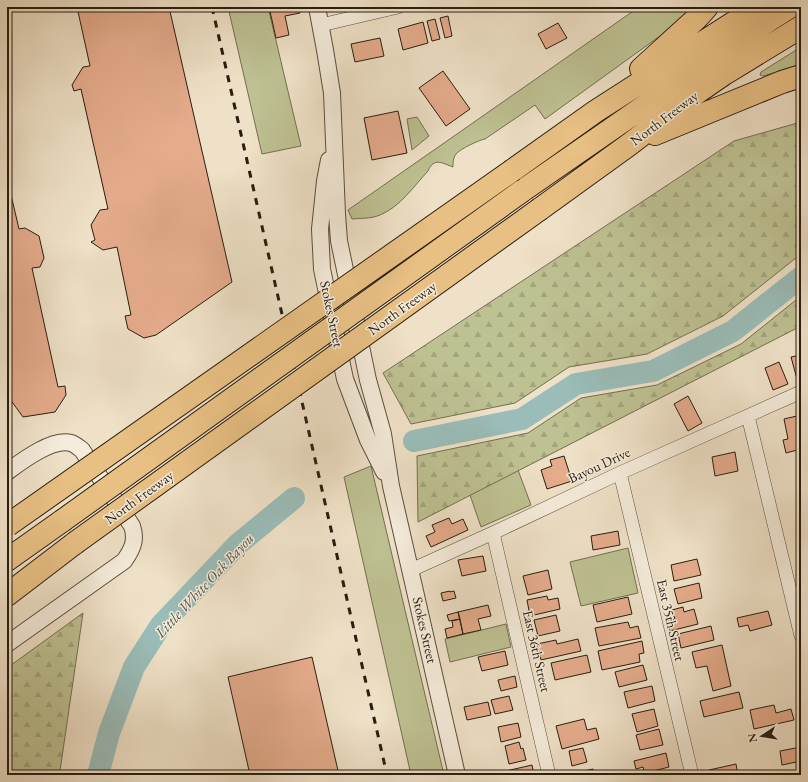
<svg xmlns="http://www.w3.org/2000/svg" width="808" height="782" font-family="'EB Garamond',serif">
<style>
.green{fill:#bec192;stroke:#736f51}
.forest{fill:url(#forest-firs);stroke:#736f51}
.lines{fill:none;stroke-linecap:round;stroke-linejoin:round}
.river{stroke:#9abdb9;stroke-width:22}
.building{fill:#e5ac8c;stroke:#281d10}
.minor-casing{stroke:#5a4e3e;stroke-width:14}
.tertiary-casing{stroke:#5a4e3e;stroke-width:18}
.motorway-casing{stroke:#281d10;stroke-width:24}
.minor{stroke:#f5ecdb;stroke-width:13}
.tertiary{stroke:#f5ecdb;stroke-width:16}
.motorway{stroke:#e8c084;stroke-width:22}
.rail{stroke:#281d10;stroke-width:3;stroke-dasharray:7 7;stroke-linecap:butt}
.motorway-bridge-casing{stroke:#281d10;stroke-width:24;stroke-linecap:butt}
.motorway-bridge{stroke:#e8c084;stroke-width:22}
.labels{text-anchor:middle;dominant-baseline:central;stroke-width:3;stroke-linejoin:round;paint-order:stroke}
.street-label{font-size:14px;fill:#281d10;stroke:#f5ecdb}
.water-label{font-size:15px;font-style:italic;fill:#50554b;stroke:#f5ecdb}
</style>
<defs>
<pattern id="forest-firs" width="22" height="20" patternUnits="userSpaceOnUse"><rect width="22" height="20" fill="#bec192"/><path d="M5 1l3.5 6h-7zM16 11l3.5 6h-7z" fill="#a3a57d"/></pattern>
</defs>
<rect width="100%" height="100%" fill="#efe1c7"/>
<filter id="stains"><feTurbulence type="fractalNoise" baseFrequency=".005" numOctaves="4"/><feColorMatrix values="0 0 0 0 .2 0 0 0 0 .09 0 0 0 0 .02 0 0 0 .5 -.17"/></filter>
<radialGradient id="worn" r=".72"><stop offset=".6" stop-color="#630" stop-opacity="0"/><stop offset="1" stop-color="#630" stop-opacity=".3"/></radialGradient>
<path class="green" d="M228 7H268L301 146 262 154Z
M639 7H692L660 36 545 119 535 105 485 139C479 140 460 149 456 154 453 158 453 163 453 167 442 163 434 157 428 171 414 186 400 207 380 215 371 219 361 218 352 219L348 210Z
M801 47V65L763 76 760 75 761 72Z
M417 117 429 136 412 150 407 119Z
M371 466 444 775H411L344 477Z
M518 470 531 505 481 527 470 495Z
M628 548 638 593 581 606 570 562Z
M506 624 511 647 450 662 445 639Z"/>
<path class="forest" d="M801 122V254L723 316 647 354 569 367 515 403 411 424 383 373 734 141Z
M801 296V326L418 522 417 456 528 433 581 398 657 385 741 344Z
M83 613 60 771 57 775H7V668Z"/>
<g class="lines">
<path class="river" d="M414 441 522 419 576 384 653 371 733 331 801 277
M98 775 109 733 134 667 161 625 237 545 294 498"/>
</g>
<path class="building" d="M77 7H169L232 282 156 335 144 338 128 329 125 316 131 315 117 247 103 250 91 242 95 240 91 225 100 210 108 209 81 89 74 91 72 85 83 67 90 66Z
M269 7H299L300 13 285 16 289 35 276 38Z
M448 16 452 36 445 38 440 18Z
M435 19 440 39 432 41 427 21Z
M423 22 428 43 403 50 398 29Z
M558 23 567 38 546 49 538 34Z
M380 38 384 56 355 62 351 44Z
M443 71 470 109 446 126 419 88Z
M398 111 407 153 372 160 364 118Z
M7 178 19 229 25 228 39 236 44 258 40 267 32 268 58 387 65 386 66 395 55 412 23 417 7 395Z
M801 355V377L797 379 791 357Z
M779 362 788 384 773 390 765 368Z
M688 396 702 423 688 431 674 404Z
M801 415V449L786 453 783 440 788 439 784 419Z
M735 452 738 471 715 476 712 457Z
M564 456 572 481 547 489 541 470 552 466 550 460Z
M449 518 452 524 463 519 468 530 431 547 426 536 435 532 432 525Z
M618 531 620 545 593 550 591 536Z
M483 556 486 571 462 576 458 560Z
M697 559 701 575 674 581 671 565Z
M548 570 552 589 528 595 523 576Z
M699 583 702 598 678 604 674 589Z
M450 591V592L454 591 456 598 443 601 441 593Z
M547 596 548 600 558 598 560 609 530 616 527 600Z
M628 597 632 614 597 622 593 605Z
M488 605 491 616 478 619 481 630 463 634 458 612Z
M683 607 684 612 694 609 698 624 670 631 668 621 675 619 672 610Z
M768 611 772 625 750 631 748 625 739 627 737 618Z
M458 612 460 619 449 621 447 615Z
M556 615 560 631 538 636 534 620Z
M460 619 463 634 447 638 445 629 453 627 452 621Z
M628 622 630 628 638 626 641 638 599 646 595 628Z
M711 626 714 640 681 648 678 634Z
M578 639 581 651 541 660 537 644 556 640 557 644Z
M642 641 644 653 639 654 640 662 602 670 598 651Z
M722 645 731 686 713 691 707 666 696 668 692 652Z
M505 651 508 665 482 671 478 657Z
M587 655 591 672 555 680 551 663Z
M312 657 339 775H250L228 677Z
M643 665 647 680 619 687 615 672Z
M515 676 517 687 501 691 498 680Z
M652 686 655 701 628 708 624 692Z
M739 692 743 708 704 717 700 701Z
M509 696 513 710 495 714 491 700Z
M488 702 491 715 467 720 464 707Z
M774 705 776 713 791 709 794 720 754 729 750 710Z
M654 709 658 726 637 732 632 714Z
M584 719 587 730 596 728 599 739 562 749 556 726Z
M518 723 521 737 501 742 498 727Z
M659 729 663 745 640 750 636 735Z
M519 742 521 749 523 748 526 760 509 764 505 746Z
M800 743H801V761L782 765 780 751 801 747Z
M583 748 587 762 572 766 569 751Z
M666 753 669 767 645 773 643 767 636 769 634 761Z
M736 764 738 775H710L709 770Z
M532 765 534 775H507L506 771Z
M593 769 594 775H571V774Z"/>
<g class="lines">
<g class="minor-casing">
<path id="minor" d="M321 25 398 7
M748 416 801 636
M620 473 692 775
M493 533 549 775
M411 570 493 533 620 473 801 392"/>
</g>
<g class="tertiary-casing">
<path id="tertiary" d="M317 7 325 50 332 93 337 214 339 241 368 380 383 434 391 486 457 775
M329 160 325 181 320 229 322 269 345 379 368 440 384 472
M7 472C22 461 52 438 71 443 75 444 79 448 82 450L132 526C137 540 132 550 124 561L7 644"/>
</g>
<g class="motorway-casing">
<path id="motorway" d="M641 69 697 18 707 7
M655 134 782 82 801 76
M513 170 596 111 758 7
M522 191 724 51 771 19 790 7
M540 209 630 144 695 94 724 74 801 27
M7 560 62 521
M7 595 75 543"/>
</g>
<use href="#minor" class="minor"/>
<use href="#tertiary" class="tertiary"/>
<use href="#motorway" class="motorway"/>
<path class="rail" d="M212 7 387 775"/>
<g class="motorway-bridge-casing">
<path id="motorway-bridge" d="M62 521 522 191
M8 525 513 170
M75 543 540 209"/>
</g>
<use href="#motorway-bridge" class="motorway-bridge"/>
</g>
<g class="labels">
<g class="street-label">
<text transform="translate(664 118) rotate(-37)">North Freeway</text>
<text transform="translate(402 308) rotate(-36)">North Freeway</text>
<text transform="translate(332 314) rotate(78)">Stokes Street</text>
<text transform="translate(599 465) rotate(-25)">Bayou Drive</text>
<text transform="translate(139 497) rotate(-36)">North Freeway</text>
<text transform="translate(671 620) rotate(77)">East 35th Street</text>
<text transform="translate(425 630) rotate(77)">Stokes Street</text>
<text transform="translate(537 651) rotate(77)">East 36th Street</text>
</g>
<g class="water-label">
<text transform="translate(204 585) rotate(-47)">Little White Oak Bayou</text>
</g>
</g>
<rect width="808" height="782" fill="none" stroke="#efe1c7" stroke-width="24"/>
<rect x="8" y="8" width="792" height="766" fill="none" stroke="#281d10" stroke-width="2"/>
<rect x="12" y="12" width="784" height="758" fill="none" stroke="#281d10"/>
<g transform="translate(762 736) rotate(258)" stroke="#f5ecdb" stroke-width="3" paint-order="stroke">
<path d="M0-3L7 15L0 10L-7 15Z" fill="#281d10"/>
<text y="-6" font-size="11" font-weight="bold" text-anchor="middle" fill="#281d10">N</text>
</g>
<rect width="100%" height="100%" filter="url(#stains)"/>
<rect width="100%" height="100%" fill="url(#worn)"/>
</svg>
